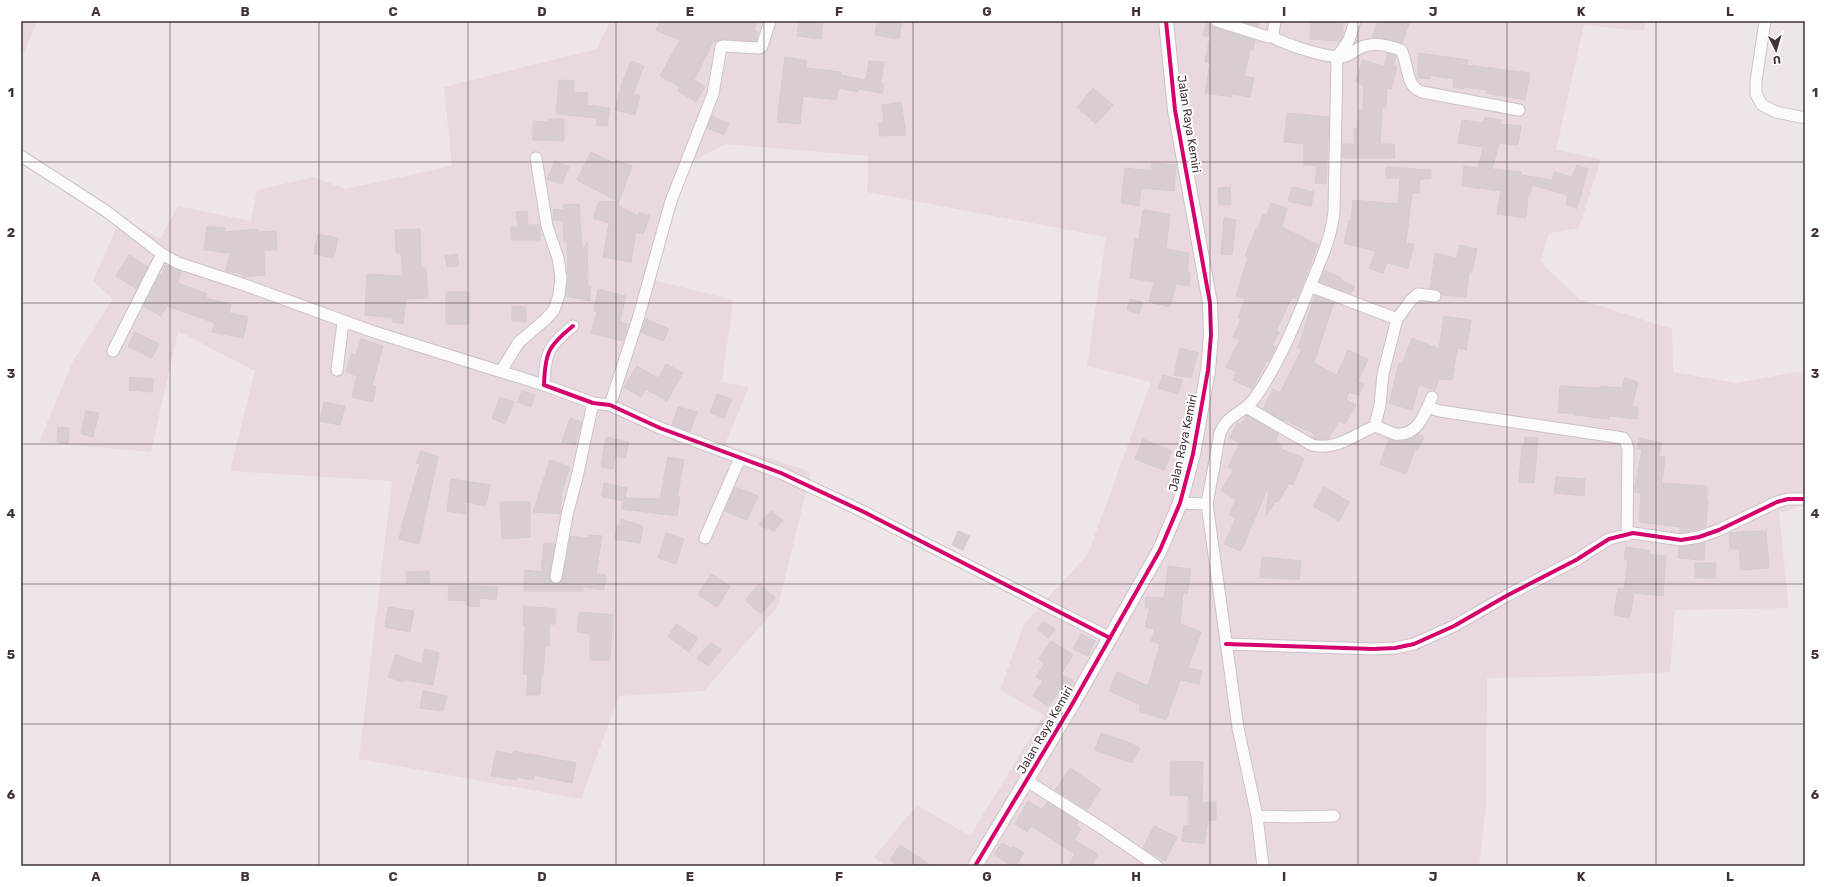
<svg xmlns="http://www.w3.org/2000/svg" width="1826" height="887" font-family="Rubik,sans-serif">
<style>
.residential{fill:#e9d8df}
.building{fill:#d7cdd2;stroke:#d6cbd0}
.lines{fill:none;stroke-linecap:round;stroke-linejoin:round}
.minor-casing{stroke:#ccc2c7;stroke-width:13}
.tertiary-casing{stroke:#ccc2c7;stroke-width:16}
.minor{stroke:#fcfbfc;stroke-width:11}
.tertiary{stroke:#fcfbfc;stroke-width:14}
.cycleway-casing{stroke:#fff;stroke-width:6}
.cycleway{stroke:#d6006c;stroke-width:4}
.grid{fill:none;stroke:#43323a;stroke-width:1;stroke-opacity:0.55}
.labels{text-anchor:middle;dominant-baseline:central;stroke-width:4;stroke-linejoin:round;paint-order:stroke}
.street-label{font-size:12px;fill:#43323a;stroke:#fff}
.neatline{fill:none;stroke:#43323a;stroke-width:1.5}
.grid-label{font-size:13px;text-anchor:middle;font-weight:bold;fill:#43323a}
</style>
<rect width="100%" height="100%" fill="#eee5e9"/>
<path class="residential" d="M21 21H37L24 53 21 54Z
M610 21H1646L1644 31 1584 25 1556 150 1601 159 1579 228 1549 233 1540 261 1579 299 1672 329 1673 372 1736 383 1796 372 1805 373V505L1779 513 1789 608 1675 610 1670 672 1600 676 1487 678 1486 809 1479 866H886L874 857 917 805 970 836 1044 715 1000 690 1024 624 1088 554 1151 382 1087 366 1106 237 867 192 868 156 725 144 687 164 653 280 733 300 722 382 749 387 725 444 811 472 778 606 704 691 619 696 581 799 359 759 392 481 230 471 255 371 178 331 151 452 39 442 73 361 113 299 93 281 121 218 160 239 178 206 251 221 257 190 314 177 345 189 452 166 444 87 597 49Z"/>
<path class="building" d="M660 21H757L754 31H757V39L756 41 723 39 713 42 694 80 705 87 696 102 678 91 680 87 660 76 680 40 656 30Z
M799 21H823L821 39 797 36Z
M877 21H902L899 39 875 35Z
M1207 21H1210L1212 25 1215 28 1255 40 1253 50H1250L1244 76 1254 78 1250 97 1232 94V97L1205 93 1210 63 1205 62 1210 37 1203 35Z
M1240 21H1259L1258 27Z
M1311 21 1343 22V37L1340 41 1310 39Z
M1378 21H1410L1402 43 1372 37Z
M1388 53 1396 56 1393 66 1397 67 1391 89 1387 88 1386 108H1382L1380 144H1394L1395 158H1342V144H1355L1354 129H1358L1359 111H1363L1364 85 1356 82 1362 60 1384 66Z
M1419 53 1468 60 1467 65 1530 73 1525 100 1486 93 1487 90 1464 87V89L1453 87 1454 79 1430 75V79L1417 78Z
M785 57 807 61 806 68 841 72V75L866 80 869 61 884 62 881 81 882 84H884L882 93 858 89 857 92 838 88 837 100 803 96 800 124 777 122Z
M631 61 644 66 633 94 640 96 635 115 615 110 621 86Z
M559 80 574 81 573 92 588 93 587 105 610 108 607 126 596 125 597 118 556 114Z
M1093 88 1113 105 1096 124 1077 107Z
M901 102 906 135 880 136 879 123H884L882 105Z
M1287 113 1329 117 1326 184 1315 183 1317 166 1304 165V144L1284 142Z
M712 116 729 124 724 135 707 128Z
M1485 117 1501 120 1500 124 1521 126 1518 145 1499 143 1492 169 1521 172V175L1552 180 1554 172 1572 177 1577 165 1588 169 1577 208 1566 204 1568 195 1532 185 1530 195H1528L1526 218 1497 214 1501 191 1462 186 1464 166 1478 168 1483 147 1458 143 1462 120 1483 123Z
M548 119H564V141L533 140V121L548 122Z
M591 152 614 163 616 160 632 166 618 204 619 206 638 216 640 212 650 216 643 234 636 232 631 262 603 257 609 223 593 218 599 202 617 201 577 180Z
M555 161 569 167 562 184 547 179Z
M1152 163 1176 165 1174 191 1141 188 1139 206 1121 203 1125 168 1152 171Z
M1386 167 1431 170V179H1420L1419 193H1412L1406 243 1414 244 1408 268 1387 263 1383 273 1369 268 1376 251 1344 243 1349 220 1351 221 1353 200 1398 204 1400 178H1386Z
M1230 187 1231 205H1219L1218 188Z
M1292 187 1314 192 1311 206 1288 201Z
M1271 203 1287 208 1282 227 1318 245 1297 299 1292 297 1276 331 1279 332 1272 346 1276 347 1269 361 1267 360 1252 389 1233 380 1237 372 1226 367 1240 340 1233 337 1241 319 1238 318 1245 299 1236 296 1248 257 1245 256 1256 229H1258L1263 214 1267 215Z
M579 204 582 251 587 242 588 287H590V301L566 296 568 278 567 242H564L563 221 553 220V218L554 209 563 210V205Z
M1143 210 1170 214 1166 249 1189 253 1187 273H1190L1189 286 1176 284 1170 307 1149 302 1154 282 1130 278 1135 239H1139Z
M527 211 528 225H540V240H511V227H518L516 212Z
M1224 218 1236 220 1232 255 1221 254Z
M207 226 225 228 224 232 258 229V232L276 231 277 250H264L265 275 243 277 242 274 226 271 230 253 204 250Z
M420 229 421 268H426L428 298 406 299 403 324 392 322 393 318 365 315 367 274 403 276 401 253H396L395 230Z
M318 234 338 238 334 258 314 254Z
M1460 245 1477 249 1472 272H1469L1466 297 1442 295 1439 290 1430 288 1435 253 1457 258Z
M457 254 459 266 447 267 445 256Z
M129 255 148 267 137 289 116 276Z
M165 265 181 271 178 283 207 294 206 298 231 304 229 313 248 317 243 338 212 332 215 323 167 306 161 316 143 306 160 274 162 275Z
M1324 270 1341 278 1340 280 1355 286 1351 294 1319 282Z
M598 289 626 296 620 322 628 324 623 341 591 333 597 312 594 311Z
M446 292H469V324H446Z
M1315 295 1334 302 1314 363 1337 375 1348 350 1368 359 1358 381 1364 384 1359 395 1349 392 1346 400 1356 405 1345 424 1339 421 1328 439H1316L1313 437 1315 434 1284 420V421L1263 409 1273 389 1280 393 1302 349 1298 348Z
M1130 299 1143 302 1139 314 1127 310Z
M512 306 526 307V322L512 321Z
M1444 316 1471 320 1466 350 1457 348 1452 380 1439 379 1435 390 1419 385 1412 410 1389 403 1399 363 1402 364 1412 338 1439 349Z
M646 319 669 329 663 341 641 332Z
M135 332 159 344 152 358 128 346Z
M361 339 383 346 372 385 376 386 373 402 352 397 357 376 346 372 352 353 356 355Z
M1180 348 1198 353 1191 378 1174 375Z
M666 364 683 373 667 401 646 389 641 397 624 387 637 366 658 378Z
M1163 375 1182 380 1178 394 1158 388Z
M130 377 153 379 152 392 129 390Z
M1625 378 1638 382 1632 406 1638 407 1637 419 1609 416V419L1575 415V413H1558L1560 386 1599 388 1600 386 1622 388Z
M522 391 535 395 531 407 518 402Z
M717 394 732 399 724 418 710 413Z
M500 397 514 402 505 424 492 418Z
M324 402 345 406 340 425 320 421Z
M678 407 697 412 690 432 672 425Z
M86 411 99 413 93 437 81 434Z
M1247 415 1278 434 1275 442 1282 445 1281 449 1304 458 1293 485 1289 483 1278 502 1276 501 1266 516 1269 485 1241 551 1224 544 1236 518 1229 514 1236 500 1221 490 1234 470 1228 467 1240 443 1230 438 1237 423 1241 425Z
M570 418 582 422 575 445 562 442Z
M58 427 69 428 68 444 57 442Z
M1418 434 1424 437 1418 450 1415 449 1406 474 1380 464 1389 439 1405 441Z
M606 437 629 442 625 458 615 456 613 469 601 467Z
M1525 437 1538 438 1534 483 1519 482 1522 446 1524 447Z
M1640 438 1662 443 1659 456 1665 457 1662 483 1707 486V500H1708L1706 527 1681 533H1680V527L1639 522 1641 493 1634 492 1642 450 1637 449Z
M1143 439 1172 451 1164 470 1135 459Z
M421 451 438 457 419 544 399 539 404 518 420 464 416 463Z
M668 457 684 460 677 497H680L677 516 622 509 624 501 602 497 604 483 627 488 625 498 660 499Z
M550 460 570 467 562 492 560 514 533 512Z
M1556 477 1585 479 1584 496 1554 493Z
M451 479 490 485 486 506 466 502 465 514 447 511Z
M735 487 758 496 747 520 725 511Z
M1324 487 1350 502 1339 521 1313 506Z
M500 502H530V537L502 539Z
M771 511 783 520 774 531 759 525Z
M621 519 643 526 640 543 615 539 617 525 620 526Z
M958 531 970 536 963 550 952 545Z
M1755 531H1766L1769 568 1741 570 1739 549H1730L1729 533Z
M666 533 684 539 676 564 658 558Z
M589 535 602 536 596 573 606 575 604 590 583 587V591H524L525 570 541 572 544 543 555 544 549 576 552 583 558 584 563 578 570 536 588 538Z
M1705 542 1704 560 1678 558 1679 547Z
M1626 547 1650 551 1649 554 1666 556 1663 596 1634 593 1630 618 1614 615 1618 588 1624 589 1628 560 1624 559Z
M1262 557 1301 561 1299 580 1260 577Z
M1695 563H1716L1715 578 1695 577Z
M1168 566 1191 569 1187 594 1183 593 1180 624 1201 632 1188 668 1202 671 1199 684 1180 680 1166 720 1139 711 1141 705 1109 691 1117 672 1148 686 1160 644 1151 641 1155 629 1145 627 1150 608H1145L1146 597 1164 598Z
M429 571V584H407L406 572Z
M711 574 730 586 717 607 698 595Z
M759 584 775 598 761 614 745 600Z
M449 585 498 587 496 600 480 598 479 607 467 606V601L448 600Z
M524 606 556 609 555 624H549V646H545L543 675H541L540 695H526L528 675 523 674 525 625H523Z
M388 607 414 611 410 632 385 627Z
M579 612 613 615 610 660H590V634L577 632Z
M1043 621 1055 629 1048 638 1037 629Z
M676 624 698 638 689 652 668 637Z
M1081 634 1095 641 1088 656 1073 649Z
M1051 641 1073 655 1061 674 1073 680 1066 694 1060 691 1048 707 1033 696 1043 681 1036 677 1045 663 1039 659Z
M711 642 721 650 708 666 697 658Z
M425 649 439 653 433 685 404 680 403 682 388 677 396 655 422 664Z
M423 691 447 696 443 711 420 708Z
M1101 733 1130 743 1140 748 1132 763 1095 750Z
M496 751 513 754 514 751 576 763 572 783 534 775 533 780 517 777 516 780 491 776Z
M1171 761 1203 762 1202 803 1216 802V820H1208L1204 844 1182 841 1184 825 1189 826V796L1170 795Z
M1070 768 1101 789 1087 810 1055 790Z
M1028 801 1042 809 1047 802 1078 822 1076 826 1081 829 1074 840 1098 854 1091 866H1068L1075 854 1031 826 1027 832 1015 824Z
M1154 826 1177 837 1165 861 1143 848Z
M1002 843 1011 848 1013 846 1024 853 1016 866H1011L994 854Z
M900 845 932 866H899L890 860Z"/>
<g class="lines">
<g class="minor-casing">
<path id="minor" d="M1217 21 1268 37 1273 34 1275 21
M1765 21 1756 81V94L1762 105 1776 112 1805 118
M1271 36C1284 44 1330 60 1345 56 1352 54 1356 49 1362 47 1373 42 1390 46 1401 50 1409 64 1405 87 1422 92L1519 110
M21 156 106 211 162 254 178 263 239 283 374 332 544 385
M1310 286 1397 319 1411 300 1418 294 1435 296
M573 326C548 346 545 353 544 385L593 403 610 405 660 428 781 473 864 512 1110 638
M113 351 162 254
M337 370 343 322
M501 371 519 342 545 320 554 310 559 295 561 277 558 258 547 226 536 158
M610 405 638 319 671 201 713 94 721 47 723 46 759 48 762 46 770 21
M1246 407 1312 445C1336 451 1354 435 1375 426 1381 428 1389 432 1395 434 1418 437 1425 413 1432 397
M1428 407 1440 411 1623 438 1626 442 1628 449 1627 535
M1375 426 1380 405 1383 374 1397 319
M1180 503 1207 504
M705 538 740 458
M556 577 567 515 577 477 593 403
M1226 644 1373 649 1395 648 1414 644 1454 626 1508 595 1576 560 1609 539 1633 533 1681 540 1699 537 1719 530 1777 502 1788 499H1805
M1027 781 1103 829 1157 866
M1257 816 1292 817 1334 816
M1263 866 1257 816 1238 728 1207 504 1220 433C1228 413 1242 415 1254 399 1279 364 1295 324 1311 284 1321 260 1331 238 1334 212L1337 57 1349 40 1355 21"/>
</g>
<g class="tertiary-casing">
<path id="tertiary" d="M975 866 1070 708 1160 550 1180 503 1193 454 1208 370 1211 335 1210 303 1175 110 1166 21"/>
</g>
<use href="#minor" class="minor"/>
<use href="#tertiary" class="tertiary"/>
<g class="cycleway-casing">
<path id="cycleway" d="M573 326C548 346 545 353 544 385L593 403 610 405 660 428 781 473 864 512 1110 638
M1226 644 1373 649 1395 648 1414 644 1454 626 1508 595 1576 560 1609 539 1633 533 1681 540 1699 537 1719 530 1777 502 1788 499H1805
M975 866 1070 708 1160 550 1180 503 1193 454 1208 370 1211 335 1210 303 1175 110 1166 21"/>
</g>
<use href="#cycleway" class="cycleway"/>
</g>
<path class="grid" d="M170 21V866M319 21V866M468 21V866M616 21V866M764 21V866M913 21V866M1062 21V866M1210 21V866M1358 21V866M1507 21V866M1656 21V866M21 162H1805M21 303H1805M21 444H1805M21 584H1805M21 724H1805"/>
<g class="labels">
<g class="street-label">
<text transform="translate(1189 124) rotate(81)">Jalan Raya Kemiri</text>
<text transform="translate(1183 443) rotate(-78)">Jalan Raya Kemiri</text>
<text transform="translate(1045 730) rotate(-60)">Jalan Raya Kemiri</text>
</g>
</g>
<rect width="1826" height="887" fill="none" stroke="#ffffff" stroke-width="44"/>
<g transform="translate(1776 50) rotate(175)" stroke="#ffffff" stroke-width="3" paint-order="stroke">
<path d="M0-3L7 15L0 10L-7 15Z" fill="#43323a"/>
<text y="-6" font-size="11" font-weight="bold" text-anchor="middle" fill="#43323a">U</text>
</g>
<rect x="22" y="22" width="1782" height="843" class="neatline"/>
<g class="grid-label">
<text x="96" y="16">A</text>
<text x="245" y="16">B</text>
<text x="393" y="16">C</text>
<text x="542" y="16">D</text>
<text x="690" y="16">E</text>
<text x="839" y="16">F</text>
<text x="987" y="16">G</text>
<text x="1136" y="16">H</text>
<text x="1284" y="16">I</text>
<text x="1433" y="16">J</text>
<text x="1581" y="16">K</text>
<text x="1730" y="16">L</text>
<text x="11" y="97">1</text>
<text x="1815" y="97">1</text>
<text x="11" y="237">2</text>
<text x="1815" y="237">2</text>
<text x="11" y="378">3</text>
<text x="1815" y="378">3</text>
<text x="11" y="518">4</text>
<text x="1815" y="518">4</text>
<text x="11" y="659">5</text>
<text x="1815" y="659">5</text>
<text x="11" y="799">6</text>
<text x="1815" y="799">6</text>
<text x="96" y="881">A</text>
<text x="245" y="881">B</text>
<text x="393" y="881">C</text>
<text x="542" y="881">D</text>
<text x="690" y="881">E</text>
<text x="839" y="881">F</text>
<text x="987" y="881">G</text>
<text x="1136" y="881">H</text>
<text x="1284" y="881">I</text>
<text x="1433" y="881">J</text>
<text x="1581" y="881">K</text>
<text x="1730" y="881">L</text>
</g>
</svg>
